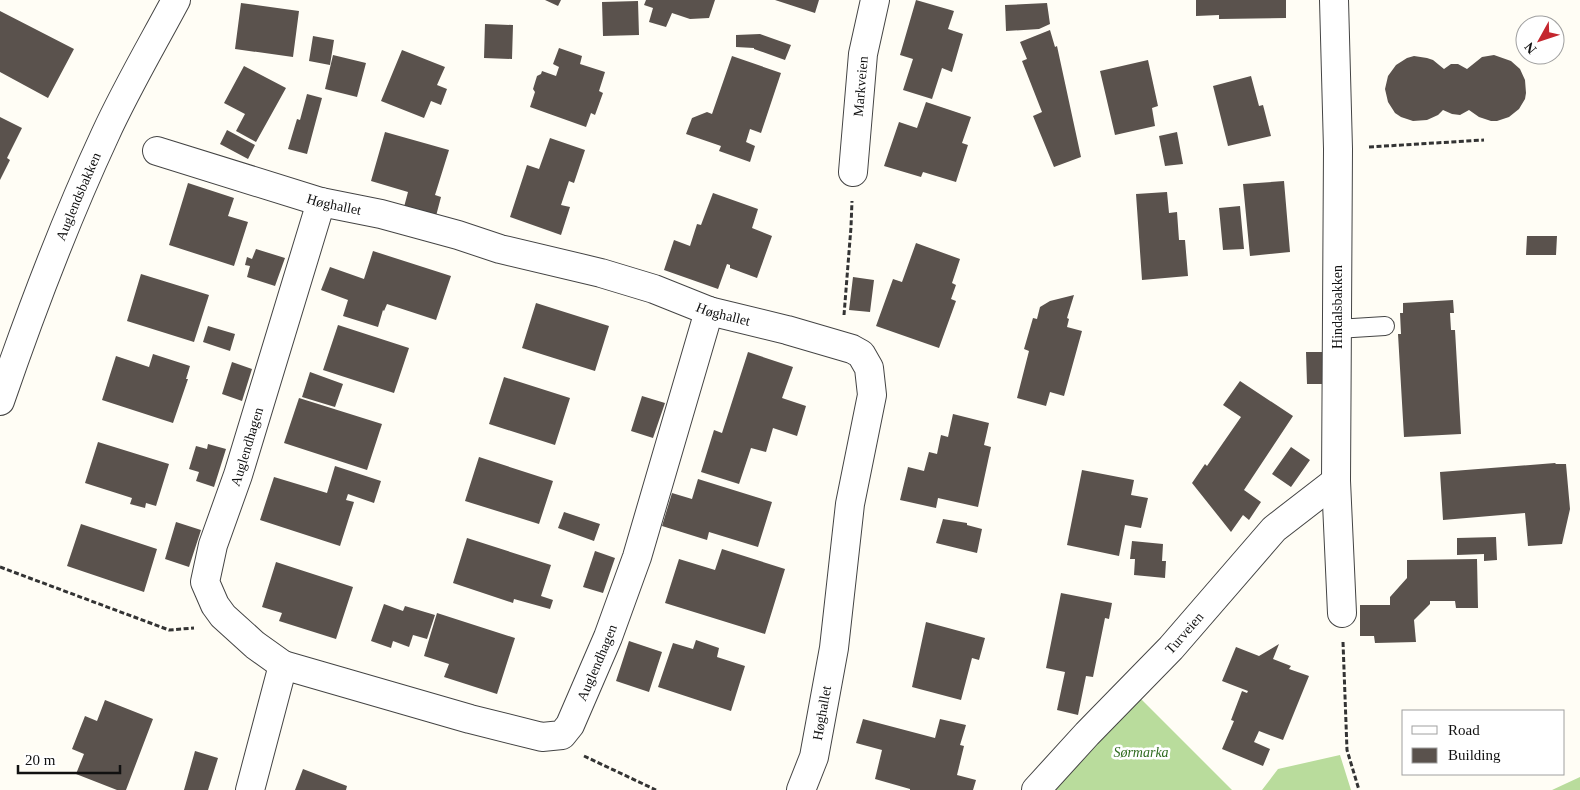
<svg xmlns="http://www.w3.org/2000/svg" width="1580" height="790" font-family="Georgia,serif">
<style>
.forest{fill:#b9dc9c}
.building{fill:#5a524d}
.lines{fill:none;stroke-linecap:round;stroke-linejoin:round}
.service-casing{stroke:#444;stroke-width:20}
.minor-casing{stroke:#444;stroke-width:30}
.tertiary-casing{stroke:#444;stroke-width:30}
.path{stroke:#333;stroke-width:3;stroke-dasharray:5 2.5;stroke-linecap:butt}
.service{stroke:#fff;stroke-width:18}
.minor{stroke:#fff;stroke-width:28}
.tertiary{stroke:#fff;stroke-width:28}
.labels{text-anchor:middle;dominant-baseline:central;stroke-width:5;stroke-linejoin:round;paint-order:stroke}
.street-label{font-size:14px;fill:#111;stroke:#fff}
.park-label{font-size:14px;font-style:italic;fill:#2f6b1f;stroke:#fff}
</style>
<rect width="100%" height="100%" fill="#fffdf5"/>
<path class="forest" d="M1140 698 1232 790H1055Z
M1340 755 1351 790H1262L1278 769Z
M1580 777V790H1552Z"/>
<path class="building" d="M545 0H561L558 6Z
M646 0H715L709 18 690 19 672 13 666 27 649 22 653 8 644 5Z
M775 0H819L815 13Z
M916 0 954 11 948 29 963 34 952 72 942 68 932 99 903 90 913 59 900 55Z
M1196 0H1286V18L1219 19V15L1196 16Z
M638 1 639 35 603 36 602 2Z
M241 3 299 11 293 57 235 49Z
M1047 3 1050 24 1039 29 1006 31 1005 5Z
M0 11 74 49 48 98 0 72Z
M485 24 513 25 512 59 484 58Z
M1050 30 1055 47 1057 46 1081 157 1054 167 1033 116 1042 112 1022 61 1027 59 1020 42Z
M760 34 791 45 785 60 754 49V48L736 47V35Z
M313 36 334 40 330 65 309 61Z
M559 48 582 56 580 64 605 72 599 91 603 93 595 115 591 113 586 127 530 107 535 92 533 89 537 76 541 74 542 71 556 76 559 67 553 64Z
M402 50 445 67 437 85 447 89 441 105 431 101 424 118 381 101Z
M333 55 366 63 357 97 325 89Z
M1494 55 1511 61 1520 69 1525 80 1526 93 1525 99 1519 109 1509 117 1497 121H1491L1479 117 1469 110 1460 115 1452 114 1443 110 1438 115 1427 120 1413 121 1401 117 1395 113 1388 102 1385 89 1388 76 1396 65 1407 58 1414 56 1427 58 1433 60 1444 69 1451 64H1458L1467 69 1482 57Z
M732 56 781 73 761 133 750 129 746 142 755 146 750 162 719 151 721 146 686 134 692 118 707 112 712 114Z
M1148 60 1158 106 1152 108 1155 126 1115 135 1100 71Z
M244 66 286 88 256 142 236 131 245 114 224 103Z
M1251 76 1259 106 1263 105 1271 136 1228 146 1213 86Z
M307 94 322 98 307 154 288 149 297 119 300 120Z
M926 102 971 117 962 143 968 145 956 182 923 172 921 177 884 166 899 122 917 128Z
M0 117 22 128 7 158 10 160 0 180Z
M227 130 255 145 248 159 220 144Z
M385 132 449 150 435 195 441 197 436 216 404 207 408 192 371 181Z
M1177 132 1183 164 1165 166 1159 136Z
M550 138 585 150 574 183 569 181 561 205 570 207 561 235 510 217 527 165 539 169Z
M1284 181 1290 252 1250 256 1243 184Z
M188 183 234 198 228 216 248 222 234 266 169 245Z
M1167 192 1169 213 1177 212 1179 240H1185L1188 276 1142 280 1136 194Z
M713 193 758 209 752 228 772 236 757 278 730 268V265L727 264 718 289 664 270 674 240 690 246 697 224 701 225Z
M1240 206 1244 249 1223 250 1219 208Z
M1527 236H1557L1556 255H1526Z
M916 243 960 259 952 283 956 285 951 299 956 301 939 348 876 326 893 279 902 282Z
M256 249 285 258 275 286 247 277 250 266 245 265 247 257 252 259Z
M373 251 451 276 436 320 387 304 384 311 383 310 378 327 343 316 348 300 321 290 330 267 364 279Z
M141 274 209 295 194 342 127 321Z
M853 277 874 280 870 312 849 310Z
M1074 295 1067 318 1069 319 1067 327 1082 331 1064 396 1050 392 1046 406 1017 398 1029 351 1024 349 1033 318 1037 319 1040 307 1050 301Z
M1453 300 1454 313H1450L1451 330H1455L1461 434 1404 437 1398 334H1401L1400 313H1403V303Z
M536 303 609 326 595 371 522 348Z
M338 325 409 348 394 393 323 370Z
M208 326 235 334 230 351 203 342Z
M748 352 793 367 782 398 806 406 797 436 773 428 766 452 751 448 739 484 701 472 714 430 722 433Z
M1306 352H1324L1325 384H1307Z
M153 354 190 366 186 379H188L173 423 102 400 116 356 149 367Z
M232 362 252 369 242 401 222 394Z
M310 372 343 384 335 407 302 397Z
M504 377 570 398 555 445 489 424Z
M1240 381 1293 416 1244 490 1261 502 1249 520 1243 515 1231 532 1192 483 1205 464 1207 466 1241 417 1223 405Z
M642 396 665 403 653 438 631 431Z
M299 398 382 424 367 470 284 443Z
M953 414 989 423 984 445 991 447 978 507 938 498 936 508 900 500 908 467 924 471 929 452 937 454 941 435 948 437Z
M98 442 169 464 156 506 146 503 145 508 130 504 132 498 85 483Z
M208 444 226 449 214 487 196 481 199 472 189 469 196 446 207 449Z
M1291 447 1310 460 1291 487 1272 474Z
M479 457 553 481 539 524 465 501Z
M1555 463 1556 464H1566L1570 509 1562 544 1528 546 1525 513 1443 520 1440 472Z
M335 466 381 481 374 503 348 494 346 500 354 502 340 546 260 520 274 477 327 493Z
M1082 470 1134 480 1131 495 1148 498 1141 528 1125 525 1119 556 1067 545Z
M698 479 772 502 758 547 709 532 707 540 662 526 672 493 692 499Z
M564 512 600 524 594 541 558 528Z
M943 519 967 523V525L982 529 977 553 936 543Z
M176 522 201 530 189 567 165 559Z
M81 524 157 549 144 592 67 566Z
M1496 537 1497 560 1484 561V554L1457 555V538Z
M467 538 551 565 541 596 553 600 550 609 514 599 513 603 453 583Z
M1132 541 1163 544 1162 561H1166L1165 578 1134 575 1135 559H1130Z
M722 549 785 569 765 634 665 603 679 559 715 570Z
M595 551 615 558 603 593 583 587Z
M1477 559 1478 608H1456L1455 601H1430V604L1414 620 1416 642 1375 643 1374 636H1360V605H1390V597L1407 578V560Z
M276 562 353 587 336 639 279 621 282 613 262 607Z
M1061 593 1112 603 1109 619 1105 618 1093 677 1086 676 1078 715 1057 710 1065 672 1046 668Z
M384 604 403 611 405 606 435 615 427 639 413 635 409 647 393 641 391 648 371 641Z
M437 613 515 638 497 694 444 677 449 664 424 656Z
M926 622 985 638 979 660 972 658 961 700 912 687Z
M696 640 719 648 717 657 745 666 731 711 658 687 673 643 693 649Z
M629 641 662 652 649 692 616 681Z
M1279 644 1273 659 1291 666 1289 669 1309 676 1283 740 1259 731 1254 742 1270 749 1263 766 1222 749 1234 721 1231 720 1242 691 1247 693 1248 691 1222 681 1236 647 1259 656Z
M105 700 153 719 126 790H117L76 774 84 754 72 749 85 716 97 721Z
M863 719 935 738 940 719 966 725 960 745 964 746 957 775 976 780 973 790H910V789L875 779 882 750 856 743Z
M195 751 218 758 208 790H184Z
M303 769 347 786 346 790H295Z"/>
<g class="lines">
<g class="service-casing">
<path id="service" d="M1337 329 1385 326"/>
</g>
<g class="minor-casing">
<g id="minor">
<path d="M1334 0 1338 149 1336 481 1342 613"/>
<path id="s1" d="M157 151 321 202 381 214 458 235 500 249 601 273 654 289 709 311 787 330 852 349 861 354 869 368 872 395 850 504 834 648 814 757 801 790"/>
<path id="s2" d="M853 172 863 54 875 0"/>
<path id="s3" d="M283 665 255 645 223 616 215 605 205 582 213 545 238 475 321 202"/>
<path id="s4" d="M250 790 283 665 470 719 542 737 562 735 570 725 608 637 637 557 709 311"/>
<path id="s5" d="M1036 790 1087 734 1171 648 1274 529 1336 481"/>
</g>
</g>
<g class="tertiary-casing">
<g id="tertiary">
<path id="s6" d="M0 401C31 311 65 221 105 135 126 89 152 45 176 0"/>
</g>
</g>
<path class="path" d="M1369 147 1484 140
M844 315 851 227 852 201
M0 567 169 630 194 628
M1343 642 1347 750 1359 790
M584 756 656 790"/>
<use href="#service" class="service"/>
<use href="#minor" class="minor"/>
<use href="#tertiary" class="tertiary"/>
</g>
<g class="labels">
<g class="street-label">
<text stroke="none"><textPath href="#s2" startOffset="86">Markveien</textPath></text>
<text stroke="none"><textPath href="#s6" startOffset="219">Auglendsbakken</textPath></text>
<text stroke="none"><textPath href="#s1" startOffset="185">Høghallet</textPath></text>
<text transform="translate(1337 307) rotate(-90)">Hindalsbakken</text>
<text stroke="none"><textPath href="#s1" startOffset="590">Høghallet</textPath></text>
<text stroke="none"><textPath href="#s3" startOffset="258">Auglendhagen</textPath></text>
<text stroke="none"><textPath href="#s5" startOffset="216">Turveien</textPath></text>
<text stroke="none"><textPath href="#s4" startOffset="499">Auglendhagen</textPath></text>
<text transform="translate(822 713) rotate(-80)">Høghallet</text>
</g>
<g class="park-label">
<text x="1141" y="752">Sørmarka</text>
</g>
</g>
<rect x="1402" y="710" width="162" height="65" fill="#ffffff" stroke="#a0a0a0"/>
<rect x="1412" y="726" width="25" height="8" fill="#ffffff" stroke="#a0a0a0"/>
<text x="1448" y="735" font-size="15" fill="#111111">Road</text>
<rect x="1412" y="748" width="25" height="15" fill="#5a524d" stroke="#a0a0a0"/>
<text x="1448" y="760" font-size="15" fill="#111111">Building</text>
<g transform="translate(1540 40) rotate(230)"><circle r="24" fill="#ffffff" stroke="#a0a0a0"/>
<path d="M0-4L9 19L0 12L-9 19Z" fill="#c4262e"/>
<text y="-8" font-size="14" font-weight="bold" text-anchor="middle" fill="#111111">N</text>
</g>
<path d="M18 765v8h102v-8" fill="none" stroke="#111111" stroke-width="2.5"/>
<text x="25" y="765" font-size="15" fill="#111111" stroke="#ffffff" stroke-width="4" paint-order="stroke">20 m</text>
</svg>
